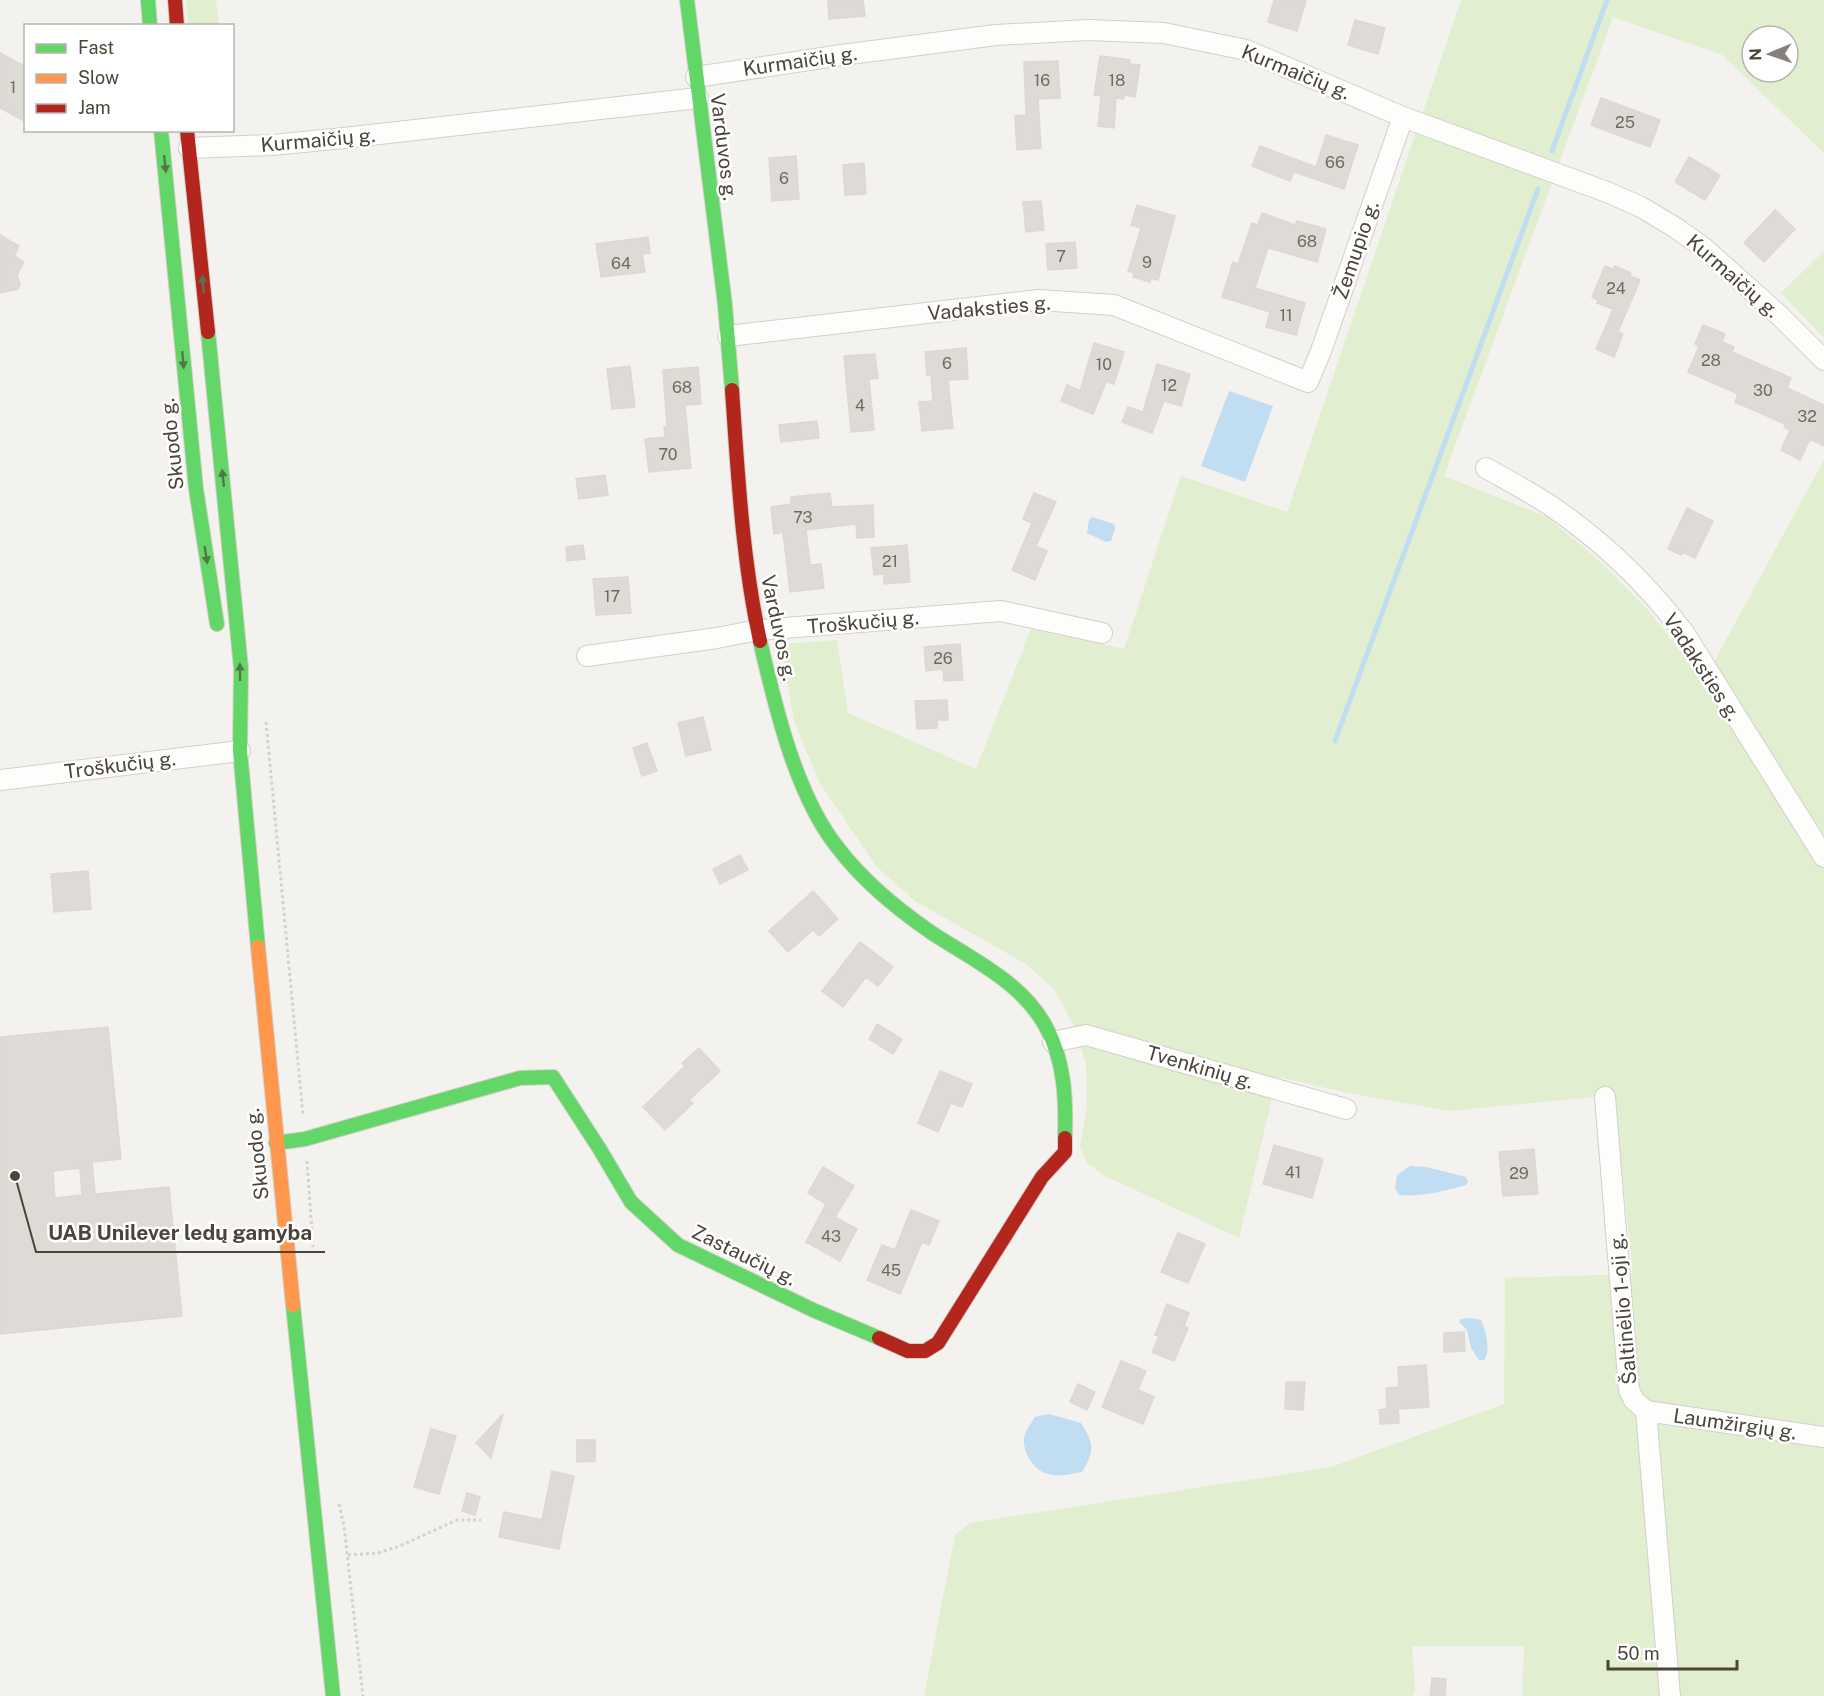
<svg xmlns="http://www.w3.org/2000/svg" width="1824" height="1696" font-family="'Public Sans',sans-serif">
<style>
.green{fill:#e1eecf;fill-rule:evenodd}
.water{fill:#c0ddf1}
.lines{fill:none;stroke-linecap:round;stroke-linejoin:round}
.stream{stroke:#c0ddf1;stroke-width:5}
.building{fill:#dedbd6;stroke:#dcd9d4;stroke-width:1.5;fill-rule:evenodd}
.street-casing{stroke:#d2d0cb;stroke-width:22}
.fast-casing{stroke:#d3cfc5;stroke-width:16}
.slow-casing{stroke:#d3cfc5;stroke-width:16}
.jam-casing{stroke:#d3cfc5;stroke-width:16}
.path{stroke:#d3d2cc;stroke-width:3;stroke-dasharray:3 3;stroke-linecap:butt}
.street{stroke:#fdfdfc;stroke-width:20}
.fast{stroke:#63d668;stroke-width:14}
.slow{stroke:#ff974d;stroke-width:14}
.jam{stroke:#b3261e;stroke-width:14}
.oneway{fill:#537749}
.labels{text-anchor:middle;dominant-baseline:central;stroke-width:5;stroke-linejoin:round;paint-order:stroke}
.number-label{font-size:16px;fill:#706a61}
.street-label{font-size:20px;fill:#4b4439;stroke:#fff}
.leader{fill:none;stroke:#4b4439;stroke-width:2}
.callout-dot{fill:#4b4439;stroke:#fff;stroke-width:2}
.callout-label{font-size:21px;text-anchor:middle;font-weight:bold;fill:#4b4439;stroke:#fff;stroke-width:5;stroke-linejoin:round;paint-order:stroke}
</style>
<rect width="100%" height="100%" fill="#f4f2ee"/>
<path class="green" d="M186 0H216L219 25H188Z
M1461 0H1824V153L1722 55 1613 17 1444 476 1547 517 1596 558 1647 609 1704 680 1824 460V1696H1522L1524 1646H1412L1415 1688 1413 1696H924L955 1535 970 1523 1331 1467 1504 1404 1505 1278 1633 1274 1614 1095 1449 1111 1348 1093 1277 1077 1239 1238 1103 1175 1087 1163 1080 1146 1087 1110 1086 1064 1073 1024 1055 990 1026 964 915 901 877 867 819 782 794 721 781 644 837 640 848 713 976 769 1031 629 1124 649 1181 476 1287 512ZM1752 36H1788V72H1752Z
M1824 251V338L1781 293Z"/>
<path class="water" d="M1229 391 1273 406 1245 482 1201 466Z
M1092 517 1114 524 1115 529 1111 541 1106 542 1087 533 1089 520Z
M1410 1166 1426 1167 1466 1177 1468 1182 1466 1185C1444 1191 1422 1197 1399 1195L1395 1188 1397 1175Z
M1470 1318 1481 1320C1486 1331 1491 1350 1484 1360H1479L1471 1348 1467 1330 1459 1322 1461 1319Z
M1049 1414 1081 1423C1094 1443 1095 1451 1082 1472 1070 1474 1057 1478 1045 1473 1034 1469 1025 1455 1024 1443 1023 1434 1030 1425 1035 1417Z"/>
<g class="lines">
<path class="stream" d="M1552 151 1607 0
M1335 741 1538 189"/>
</g>
<path class="building" d="M828 0H863L865 16 829 19Z
M1274 0H1306L1297 31 1268 22Z
M1355 20 1385 28 1378 54 1348 45Z
M0 53 26 67V122L0 108Z
M1100 56 1130 60 1129 64 1140 65 1135 97 1124 95V99L1116 98 1114 128 1098 126 1101 96 1094 95Z
M1058 61 1060 98 1038 99 1041 148 1017 150 1015 116 1026 115 1024 62Z
M1601 98 1660 120 1650 147 1591 125Z
M1326 135 1358 145 1344 189 1294 172 1290 181 1252 166 1260 146 1316 167Z
M796 156 799 199 772 201 769 158Z
M1689 157 1720 175 1705 200 1675 182Z
M864 163 866 194 845 195 843 165Z
M1041 201 1044 230 1026 232 1023 202Z
M1137 205 1175 216 1158 280 1151 278 1150 282 1133 277 1134 273 1128 271 1141 228 1131 225Z
M1775 210 1795 229 1764 262 1744 243Z
M1262 213 1295 225 1297 221 1326 229 1317 262 1268 248 1255 288 1305 303 1296 335 1266 327 1270 312 1222 297 1233 262 1238 264 1252 223 1258 225Z
M0 235 19 246 14 256 24 262 17 275 20 284 18 289 0 293Z
M648 237 650 253 642 254 645 272 601 277 596 244Z
M1075 242 1077 268 1048 270 1046 244Z
M1605 266 1613 269 1615 266 1631 273 1630 276 1640 280 1618 332 1623 334 1614 357 1596 349 1613 309 1597 303 1598 300 1592 297Z
M1703 325 1725 334 1722 342 1734 347 1732 352 1791 378 1787 388 1824 405V446L1810 439 1800 460 1781 450 1790 430 1784 427 1785 424 1735 402 1738 394 1688 372 1699 346 1695 344Z
M1094 343 1124 352 1114 384 1106 382 1093 414 1061 401 1067 385 1080 391Z
M966 348 968 379 948 380 953 428 922 431 919 402 933 401 931 375H927L925 352Z
M875 354 878 378 869 379 874 430 851 432 844 356Z
M1157 364 1190 374 1181 406 1164 401 1152 433 1122 422 1128 407 1143 412Z
M630 366 635 407 612 409 607 369Z
M698 367 701 404 685 405 691 468 649 472 645 439 665 437 664 427 667 426 663 370Z
M817 421 819 438 781 442 779 425Z
M605 475 608 495 579 499 576 479Z
M830 493 832 507 873 505 874 537 857 538 856 524 806 530 810 565 821 564 824 588 790 592 783 532 774 534 771 507 791 504V497Z
M1034 493 1056 502 1036 546 1047 551 1035 580 1012 570 1032 523 1023 519Z
M1687 508 1713 521 1695 558 1683 552 1681 555 1668 549Z
M583 545 585 559 567 561 566 547Z
M907 545 910 582 884 584V574L874 575 871 548Z
M628 577 631 613 596 615 593 579Z
M960 644 963 680 944 681 943 669 926 671 924 647Z
M947 700 948 720H937V728L917 729 915 701Z
M703 717 711 750 686 756 678 723Z
M647 743 657 771 642 776 633 748Z
M740 855 748 870 720 884 713 869Z
M88 871 91 909 54 912 51 874Z
M813 891 838 919 819 936 813 930 788 952 769 931Z
M860 942 893 967 878 986 866 977 843 1007 822 991Z
M877 1024 902 1039 893 1054 869 1039Z
M108 1027 121 1159 92 1162 95 1194 169 1187 182 1316 0 1334V1037ZM80 1168 82 1195 55 1198 53 1171Z
M699 1048 720 1071 689 1100 693 1103 665 1130 643 1107 685 1066 682 1063Z
M940 1071 972 1084 962 1107 951 1103 938 1132 918 1123Z
M1274 1145 1323 1159 1312 1198 1263 1184Z
M1534 1149 1538 1194 1503 1196 1499 1152Z
M823 1167 854 1186 835 1217 857 1229 840 1261 806 1242 826 1204 808 1193Z
M911 1210 939 1221 929 1245 922 1242 900 1294 867 1280 882 1245 895 1250Z
M1178 1233 1205 1244 1188 1283 1161 1272Z
M1167 1304 1189 1313 1184 1326 1188 1328 1174 1361 1152 1352 1159 1336 1155 1335Z
M1464 1332 1465 1351 1444 1352V1333Z
M1121 1361 1146 1371 1138 1390 1154 1397 1143 1424 1102 1407Z
M1426 1365 1429 1407 1398 1409 1399 1423 1380 1424 1379 1410 1387 1409 1386 1388 1399 1387 1398 1367Z
M1286 1382H1305L1303 1410 1285 1409Z
M1078 1384 1095 1392 1087 1410 1070 1402Z
M503 1414 491 1458 476 1443Z
M431 1429 456 1436 439 1494 414 1487Z
M577 1440H595V1461L577 1462Z
M552 1471 574 1476 559 1549 499 1537 504 1512 542 1520Z
M467 1493 480 1497 475 1515 462 1511Z
M1432 1678 1446 1679 1445 1696H1430Z"/>
<g class="lines">
<g class="street-casing">
<path id="street" d="M696 77 842 55 996 35 1088 30 1164 33 1246 50 1403 117 1607 192 1641 207 1676 228 1704 248 1780 316 1824 360
M189 148 273 145 344 138 698 98
M728 336 1039 300 1114 305 1308 382 1321 351 1403 117
M1486 468C1507 480 1530 492 1551 506 1601 540 1648 585 1685 634L1824 857
M587 656 717 638 758 630 1001 611 1102 633
M0 780 240 751
M1053 1042 1086 1035 1346 1109
M1605 1097 1629 1390 1634 1400 1646 1411 1670 1696
M1646 1411 1824 1437"/>
</g>
<g class="fast-casing">
<path id="fast" d="M148 0 150 26
M687 0 725 305 732 390
M161 130 196 489 217 624
M208 332 241 668 240 751 258 947
M760 641C775 706 796 796 838 848 864 882 897 909 932 933 973 960 1022 982 1046 1027 1065 1061 1066 1100 1065 1138
M276 1143 305 1139 520 1078 553 1077 599 1148 631 1202 678 1245 813 1310 879 1338
M293 1305 333 1696"/>
</g>
<g class="slow-casing">
<path id="slow" d="M258 947 293 1305"/>
</g>
<g class="jam-casing">
<path id="jam" d="M175 0 177 26
M187 130 208 332
M732 390C738 474 742 558 760 641
M879 1338 908 1351H925L938 1343 1042 1177 1065 1152V1138"/>
</g>
<path class="path" d="M266 722 303 1115
M307 1161 313 1247
M339 1504 344 1526 363 1696
M348 1555 378 1553 400 1546 457 1520H481"/>
<use href="#street" class="street"/>
<use href="#fast" class="fast"/>
<use href="#slow" class="slow"/>
<use href="#jam" class="jam"/>
</g>
<defs><path id="oneway-solid" d="M-6-.8H1V-3.2L6.5 0L1 3.2V.8H-6Z" transform="scale(1.5)"/></defs>
<g class="oneway">
<use href="#oneway-solid" transform="translate(165 164) rotate(84)"/>
<use href="#oneway-solid" transform="translate(203 284) rotate(-96)"/>
<use href="#oneway-solid" transform="translate(183 360) rotate(85)"/>
<use href="#oneway-solid" transform="translate(223 478) rotate(-96)"/>
<use href="#oneway-solid" transform="translate(206 555) rotate(81)"/>
<use href="#oneway-solid" transform="translate(240 672) rotate(-91)"/>
</g>
<g class="labels">
<g class="number-label">
<text x="1042" y="80">16</text>
<text x="1117" y="80">18</text>
<text x="13" y="87">1</text>
<text x="1625" y="122">25</text>
<text x="1335" y="162">66</text>
<text x="784" y="178">6</text>
<text x="1307" y="241">68</text>
<text x="1061" y="256">7</text>
<text x="1147" y="262">9</text>
<text x="621" y="263">64</text>
<text x="1616" y="288">24</text>
<text x="1286" y="315">11</text>
<text x="1711" y="360">28</text>
<text x="947" y="363">6</text>
<text x="1104" y="364">10</text>
<text x="1169" y="385">12</text>
<text x="682" y="387">68</text>
<text x="1763" y="390">30</text>
<text x="860" y="405">4</text>
<text x="1807" y="416">32</text>
<text x="668" y="454">70</text>
<text x="803" y="517">73</text>
<text x="890" y="561">21</text>
<text x="612" y="596">17</text>
<text x="943" y="658">26</text>
<text x="1293" y="1172">41</text>
<text x="1519" y="1173">29</text>
<text x="831" y="1236">43</text>
<text x="891" y="1270">45</text>
</g>
<g class="street-label">
<text transform="translate(800 61) rotate(-8)">Kurmaičių g.</text>
<text transform="translate(1296 72) rotate(22)">Kurmaičių g.</text>
<text transform="translate(318 140) rotate(-5)">Kurmaičių g.</text>
<text transform="translate(724 147) rotate(83)">Varduvos g.</text>
<text transform="translate(1356 250) rotate(-71)">Žemupio g.</text>
<text transform="translate(1733 276) rotate(41)">Kurmaičių g.</text>
<text transform="translate(989 308) rotate(-5)">Vadaksties g.</text>
<text transform="translate(172 444) rotate(-96)">Skuodo g.</text>
<text transform="translate(863 622) rotate(-5)">Troškučių g.</text>
<text transform="translate(779 628) rotate(78)">Varduvos g.</text>
<text transform="translate(1702 667) rotate(57)">Vadaksties g.</text>
<text transform="translate(120 765) rotate(-7)">Troškučių g.</text>
<text transform="translate(1200 1067) rotate(16)">Tvenkinių g.</text>
<text transform="translate(257 1154) rotate(-96)">Skuodo g.</text>
<text transform="translate(744 1255) rotate(26)">Zastaučių g.</text>
<text transform="translate(1623 1309) rotate(-95)">Šaltinėlio 1-oji g.</text>
<text transform="translate(1735 1424) rotate(8)">Laumžirgių g.</text>
</g>
</g>
<path class="leader" d="M15 1176L36 1252H325"/>
<circle class="callout-dot" cx="15" cy="1176" r="6"/>
<g class="callout-label">
<text x="180" y="1240">UAB Unilever ledų gamyba</text>
</g>
<rect x="24" y="24" width="210" height="108" fill="#ffffff" stroke="#b7b4b0" stroke-width="1.5"/>
<rect x="36" y="44" width="30" height="9" fill="#63d668" stroke="#b7b4b0" stroke-width="1.5"/>
<text x="78" y="54" font-size="18" fill="#4b4439">Fast</text>
<rect x="36" y="74" width="30" height="9" fill="#ff974d" stroke="#b7b4b0" stroke-width="1.5"/>
<text x="78" y="84" font-size="18" fill="#4b4439">Slow</text>
<rect x="36" y="104" width="30" height="9" fill="#b3261e" stroke="#b7b4b0" stroke-width="1.5"/>
<text x="78" y="114" font-size="18" fill="#4b4439">Jam</text>
<g transform="translate(1770 54) rotate(268)"><circle r="28" fill="#ffffff" stroke="#b7b4b0" stroke-width="1.5"/>
<path d="M0-4.5L10 22L0 15L-10 22Z" fill="#868178"/>
<text y="-9" font-size="16" font-weight="bold" text-anchor="middle" fill="#4b4439">N</text>
</g>
<path d="M1608 1660v9h129v-9" fill="none" stroke="#4b4439" stroke-width="3"/>
<text x="1617" y="1660" font-size="18" fill="#4b4439" stroke="#ffffff" stroke-width="4.5" paint-order="stroke">50 m</text>
</svg>
